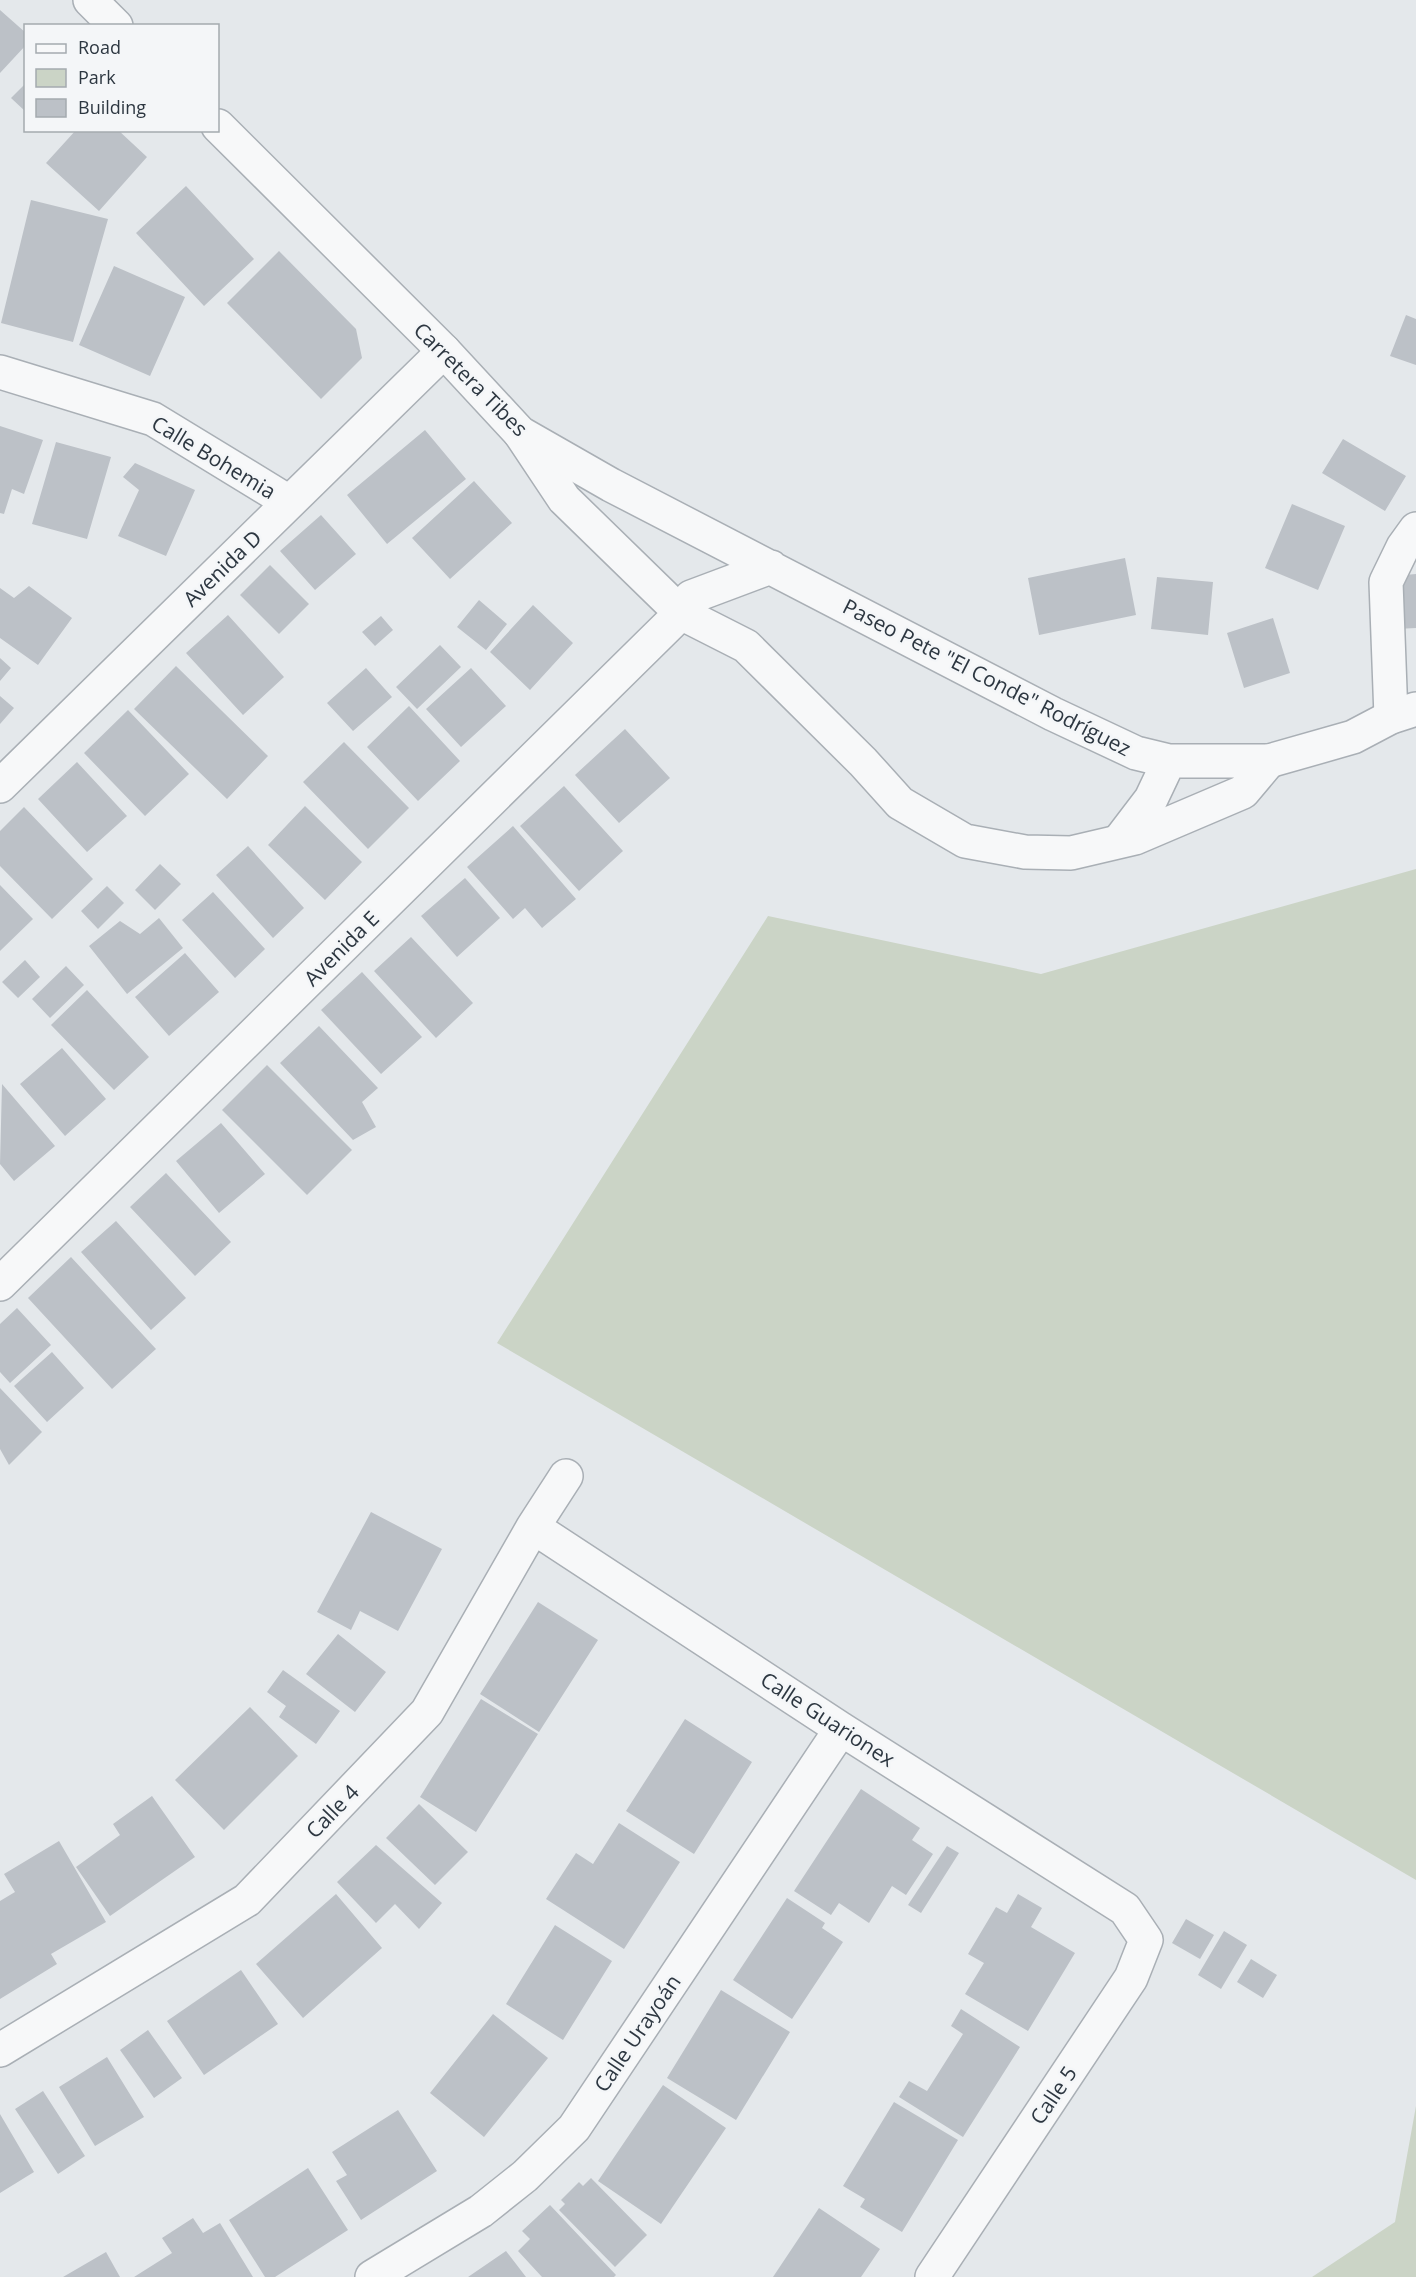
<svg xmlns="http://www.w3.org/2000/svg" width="1416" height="2277" font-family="'Open Sans',sans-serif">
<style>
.green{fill:#cbd4c6}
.building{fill:#bcc1c7}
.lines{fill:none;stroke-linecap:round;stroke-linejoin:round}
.minor-casing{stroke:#a9afb5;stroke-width:36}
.tertiary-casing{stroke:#a9afb5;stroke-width:36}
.minor{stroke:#f7f8f9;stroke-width:33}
.tertiary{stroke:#f7f8f9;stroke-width:33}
.labels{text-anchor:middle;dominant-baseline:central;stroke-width:5;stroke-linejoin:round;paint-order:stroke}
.street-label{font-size:21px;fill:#2d3741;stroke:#f4f6f8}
</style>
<rect width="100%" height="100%" fill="#e4e8eb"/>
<path class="green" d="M1416 869V1880L497 1343 768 916 1041 974Z
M1416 2106V2277H1312L1395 2222Z"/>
<path class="building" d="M0 10 26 33V45L0 73Z
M26 83V112L11 98Z
M76 130H118L147 157 99 211 46 163Z
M186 186 254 259 204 306 136 233Z
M31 200 108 219 73 342 1 323Z
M279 251 356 329 362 358 321 399 227 303Z
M114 266 185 297 150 376 79 345Z
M1406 315 1416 319V365L1390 356Z
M0 426 43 440 24 494 12 489 4 514 0 513Z
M425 430 466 479 387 544 347 495Z
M1343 439 1406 476 1385 511 1322 473Z
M56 442 111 457 87 539 32 524Z
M135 463 195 490 166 556 118 536 139 490 123 477Z
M474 481 512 523 450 579 412 538Z
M1292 504 1345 526 1318 590 1265 568Z
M321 515 356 554 315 590 280 551Z
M1125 558 1136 615 1039 635 1028 578Z
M270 565 309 604 279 634 240 595Z
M1416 574V628L1396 629 1393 576Z
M1157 577 1213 582 1208 635 1151 629Z
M29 586 72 618 38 665 0 638V588L14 598Z
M479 600 507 624 486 650 457 627Z
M533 605 573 643 530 690 490 652Z
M228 615 284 677 243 715 186 653Z
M381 616 393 630 375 646 362 632Z
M1273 618 1290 673 1244 688 1227 633Z
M440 645 461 667 417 709 396 687Z
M0 658 11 668 0 681Z
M176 666 268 756 227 799 134 709Z
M366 668 392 697 353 731 327 703Z
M471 668 506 706 461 747 426 709Z
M0 696 14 708 0 724Z
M409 706 460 761 418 801 367 747Z
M128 710 189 774 145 816 84 753Z
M625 729 670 778 619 823 575 775Z
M344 742 409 808 368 849 303 782Z
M77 762 127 816 87 852 38 799Z
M564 786 623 851 579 891 520 826Z
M305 806 362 862 325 900 268 845Z
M24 807 93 879 52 919 0 866V831Z
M513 826 576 899 542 928 525 908 513 919 467 867Z
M248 846 304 908 273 938 216 875Z
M160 864 181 884 155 910 135 890Z
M465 878 500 918 457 957 421 916Z
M0 885 33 919 0 951Z
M107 886 124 903 98 929 81 911Z
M213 892 265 949 235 978 182 920Z
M159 918 183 948 127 994 89 946 120 921 140 934Z
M411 937 473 1003 436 1038 374 971Z
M185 953 219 992 169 1036 135 997Z
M25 960 40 977 18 998 2 982Z
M66 966 84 985 50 1018 32 999Z
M362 972 422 1037 381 1074 321 1010Z
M87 990 149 1057 114 1090 51 1025Z
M319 1026 378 1088 362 1102 376 1127 353 1140 280 1063Z
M62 1048 106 1099 65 1136 20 1084Z
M267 1065 352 1150 307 1195 222 1110Z
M2 1084 55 1146 14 1181 0 1164Z
M221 1123 265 1174 219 1213 176 1161Z
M166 1173 231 1242 195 1276 130 1207Z
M116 1221 186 1298 151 1330 81 1252Z
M71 1257 156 1349 112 1389 28 1298Z
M17 1308 51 1345 10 1383 0 1372V1324Z
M52 1352 84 1388 47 1422 14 1386Z
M0 1388 42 1432 9 1465 0 1449Z
M371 1512 442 1549 398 1631 360 1611 351 1630 317 1612Z
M538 1602 598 1640 539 1732 480 1694Z
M338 1634 386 1672 355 1712 306 1674Z
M283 1670 340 1711 316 1744 279 1717 286 1706 267 1692Z
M481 1699 538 1734 476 1832 420 1797Z
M250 1707 298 1756 224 1830 175 1780Z
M685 1719 752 1762 694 1854 626 1811Z
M861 1789 920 1828 912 1840 933 1854 906 1895 892 1886 869 1923 839 1903 831 1915 794 1891Z
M152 1796 195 1857 110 1916 76 1867 120 1835 113 1824Z
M419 1804 468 1852 435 1885 386 1838Z
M619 1823 680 1862 624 1949 546 1899 576 1853 593 1864Z
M59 1841 106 1922 51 1954 57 1964 0 1999V1901L15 1892 4 1874Z
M376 1845 442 1903 419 1929 395 1904 376 1923 337 1882Z
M947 1846 959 1853 921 1913 908 1905Z
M336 1894 382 1948 303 2018 256 1964Z
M1018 1894 1042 1908 1031 1927 1075 1953 1028 2031 965 1994 984 1963 968 1954 996 1907 1007 1913Z
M787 1898 825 1923 822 1928 843 1942 792 2019 733 1980Z
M1186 1919 1214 1935 1200 1959 1172 1943Z
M555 1925 612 1961 563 2040 506 2004Z
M1224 1931 1247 1945 1221 1989 1198 1975Z
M1251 1959 1277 1975 1263 1998 1237 1982Z
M241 1970 278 2024 204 2075 167 2021Z
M721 1990 790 2032 736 2120 667 2078Z
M961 2009 1020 2047 963 2137 899 2097 909 2081 927 2091 963 2034 951 2026Z
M493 2014 548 2058 484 2137 430 2093Z
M148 2030 182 2078 154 2098 120 2050Z
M107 2057 144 2117 95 2146 59 2087Z
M663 2085 726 2128 661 2224 598 2181Z
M43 2091 85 2156 58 2174 15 2109Z
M894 2102 958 2140 902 2232 860 2207 865 2199 843 2186Z
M398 2110 437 2171 361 2220 336 2181 347 2175 332 2152Z
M0 2114 34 2172 0 2193Z
M308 2168 348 2230 275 2277H265L229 2220Z
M591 2178 647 2235 615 2267 559 2210 565 2204 561 2200 579 2182 583 2186Z
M550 2205 616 2275 614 2277H542L518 2251 530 2239 522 2231Z
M819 2208 880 2249 861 2277H773Z
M193 2218 203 2233 220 2223 253 2277H134L172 2253 162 2238Z
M506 2251 526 2277H468Z
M106 2252 120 2277H63Z"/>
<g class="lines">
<g class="minor-casing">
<path id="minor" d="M0 372 153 419 289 502
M520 433 564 499 681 613 746 646 863 762 900 803 965 841 1025 852 1071 853 1135 838 1243 792 1269 761
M1391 717 1386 582 1403 547 1416 529
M0 786 444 351
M0 1284 681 613
M533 1527 841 1729 1125 1909 1146 1940 1131 1978 932 2277
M0 2050 247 1900 427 1712 533 1527 566 1476
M372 2277 481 2211 525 2176 574 2128 841 1729"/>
</g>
<g class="tertiary-casing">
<path id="tertiary" d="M90 0 116 26
M218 126 444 351 520 433 611 485 1053 714 1136 753 1169 761H1269L1353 737 1391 717 1416 709
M681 613 691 597 771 567
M1119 841 1151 799 1169 761"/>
</g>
<use href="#minor" class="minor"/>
<use href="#tertiary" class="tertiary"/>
</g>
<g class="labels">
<g class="street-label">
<text transform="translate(471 379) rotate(45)">Carretera Tibes</text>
<text transform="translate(214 457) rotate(31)">Calle Bohemia</text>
<text transform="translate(222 568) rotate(-44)">Avenida D</text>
<text transform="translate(987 677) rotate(27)">Paseo Pete "El Conde" Rodríguez</text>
<text transform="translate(341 948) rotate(-45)">Avenida E</text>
<text transform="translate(828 1719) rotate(33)">Calle Guarionex</text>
<text transform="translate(332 1811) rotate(-46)">Calle 4</text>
<text transform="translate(637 2033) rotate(-56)">Calle Urayoán</text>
<text transform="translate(1053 2095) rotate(-56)">Calle 5</text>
</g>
</g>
<rect x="24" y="24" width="195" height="108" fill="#f4f6f8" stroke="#a4aaaf" stroke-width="1.5"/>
<rect x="36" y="44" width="30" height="9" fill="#f7f8f9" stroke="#a4aaaf" stroke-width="1.5"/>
<text x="78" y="54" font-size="18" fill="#2d3741">Road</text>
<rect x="36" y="69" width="30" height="18" fill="#cbd4c6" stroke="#a4aaaf" stroke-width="1.5"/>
<text x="78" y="84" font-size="18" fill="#2d3741">Park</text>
<rect x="36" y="99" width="30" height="18" fill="#bcc1c7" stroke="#a4aaaf" stroke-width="1.5"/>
<text x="78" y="114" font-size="18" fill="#2d3741">Building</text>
</svg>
